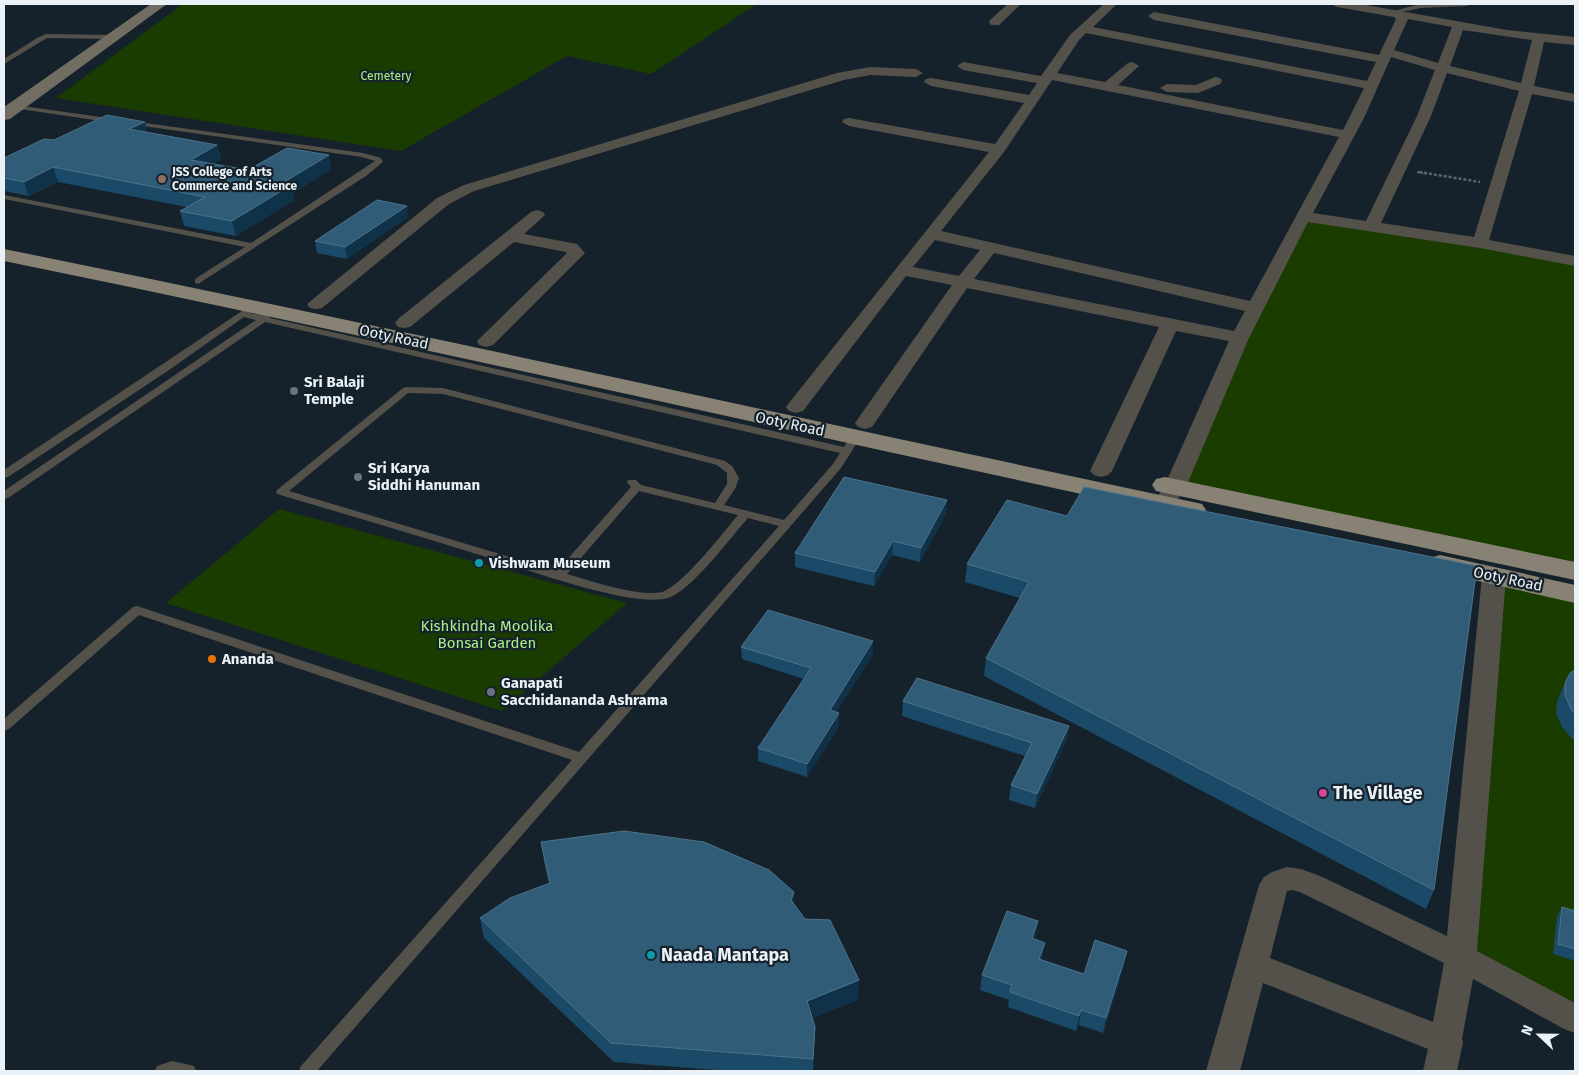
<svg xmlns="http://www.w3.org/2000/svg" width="1579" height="1075" font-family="'Fira Sans',sans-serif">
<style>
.green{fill:#1a3c00}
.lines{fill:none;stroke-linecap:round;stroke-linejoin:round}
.path-far1{stroke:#5a656d;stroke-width:2;stroke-dasharray:2.5 1;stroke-linecap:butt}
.path{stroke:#5a656d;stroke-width:2.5;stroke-dasharray:3 2;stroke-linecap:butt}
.lane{fill:#54514b;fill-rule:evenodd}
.street{fill:#54514b;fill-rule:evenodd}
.secondary{fill:#716d62;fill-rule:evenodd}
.primary{fill:#878274;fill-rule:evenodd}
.wall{fill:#1a4a67}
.shaded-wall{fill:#0f3248}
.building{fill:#305c77;stroke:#4d738b}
.education-dot{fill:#8d6e63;stroke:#16222b;stroke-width:2}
.worship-dot{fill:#6b7280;stroke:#16222b;stroke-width:2}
.culture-dot{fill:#0f9aa8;stroke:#16222b;stroke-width:2}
.food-dot{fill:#e8710a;stroke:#16222b;stroke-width:2}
.hotel-dot{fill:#d1479c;stroke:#16222b;stroke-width:2}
.labels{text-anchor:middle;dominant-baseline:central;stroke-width:4.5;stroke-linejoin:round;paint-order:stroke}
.far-park-label{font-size:12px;fill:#aaef84;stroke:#16222b}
.far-poi-label{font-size:12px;font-weight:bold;fill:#eaf2f8;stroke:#16222b;text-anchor:start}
.street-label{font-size:15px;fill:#eaf2f8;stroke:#16222b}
.poi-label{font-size:15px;font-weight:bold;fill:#eaf2f8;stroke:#16222b;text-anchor:start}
.park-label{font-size:15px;fill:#aaef84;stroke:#16222b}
.near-poi-label{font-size:18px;font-weight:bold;fill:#eaf2f8;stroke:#16222b;text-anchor:start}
</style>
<rect width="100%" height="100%" fill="#16222b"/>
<path class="green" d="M183 4H757L651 74 567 56 401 151 56 98Z
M1303 216 1575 259V574L1175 487Z
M279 509 627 603 502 711 166 603Z
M1494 576 1575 594V1028L1469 961Z"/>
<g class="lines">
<path class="path-far1" d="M1417 172 1427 174"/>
<path class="path" d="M1419 172 1480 182"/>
<path class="lane" d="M1420 4H1470L1467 6 1420 8 1393 14 1390 12Z
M46 34 113 35 116 37 113 39 47 38 4 64V59L37 38Z
M15 105 115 119 119 121 115 123 13 108V106Z
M131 121 363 153 381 158 383 162 366 176 198 284 195 283V279L245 247 4 199V195L251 243 375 161 362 157 129 124V122Z
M248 307 252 310 250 313C257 315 264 314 269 315L270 318 844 447 851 436H859L860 438 841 468 317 1071H299L301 1066 572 760 139 615 9 729 4 731V719L133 607 137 606 579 752 779 526 748 518C731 537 691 591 668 598 630 609 512 564 470 552 406 532 341 513 277 494L276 492 277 490 403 388 406 387 443 388 725 461 732 466 739 478 735 489 724 505 784 520 833 464 840 453 265 322 8 498 4 499V491L256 320 244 317 169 370 8 477 4 478V470ZM408 393 443 394 717 465 727 473V484L715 503 641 485 636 480H628L627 482 631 487 557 571 289 491ZM639 491 738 515C724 532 681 587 662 592 638 597 591 581 567 574Z
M172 1061 194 1066 196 1071H155L157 1066Z"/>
<path class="street" d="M1008 4H1021L999 25H991L989 22 991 19Z
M1104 4H1117L1093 27 1367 81 1376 62 1154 20 1148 16 1154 12 1379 55 1396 19 1394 17 1337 7 1331 4H1360L1507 30 1575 37V45L1544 42 1534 86 1575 94V102L1532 94 1489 240 1575 256V266L1480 248 1308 222 1249 338 1186 487 1172 508 1164 510 1156 508 1153 503 1164 487 1229 341 1176 331 1112 471 1108 475 1101 477 1094 475 1090 471 1159 327 967 288 872 427 865 429 858 427 855 423 952 285 906 276 803 411 796 413 789 411 786 407 789 403 989 152 849 126 842 122 844 119 849 118 995 144 1024 103 931 86 924 82 926 79 931 78 1029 95 1037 83 963 70 957 66 963 62 1041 76 1070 35ZM1408 19 1452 27 1438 63 1394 50ZM1463 30 1532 40 1521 83 1450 66ZM1086 33 1364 88 1343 130 1118 85 1139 66 1133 62 1128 63 1105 82 1057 73 1079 40ZM1391 57 1435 70 1417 116 1366 221 1313 213 1364 118ZM1447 73 1519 91 1474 237 1381 223 1431 116ZM1052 80 1339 137 1250 301 941 231 1004 152ZM935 240 980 250 959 276 913 267ZM994 253 1245 311 1234 331 974 279Z
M870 67 916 69 923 73 916 77 870 75 844 80 474 191 449 204 322 308 316 309 310 308 307 304 437 198 464 185 837 73Z
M1215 77 1220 78 1222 81 1220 84 1198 93 1167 92 1160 88 1167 84 1196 85Z
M537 210 543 212 545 215 524 234 577 244 585 253 493 345 486 347 479 345 477 341 567 253 566 252 514 242 410 327 404 328 398 327 395 323 398 319 531 212Z
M1494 569 1502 571 1506 576 1477 951 1575 1003V1033L1564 1029 1473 979 1462 1039 1463 1042 1457 1071H1423L1428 1049 1263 983 1240 1071H1206L1259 885 1264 877 1272 872 1287 867 1301 869 1320 876 1447 936 1482 576 1486 571ZM1292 890 1300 892 1444 963 1433 1022 1270 958 1287 891Z"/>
<path class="secondary" d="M151 4H167L10 119 4 120V107Z"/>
<path class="primary" d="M4 249C401 329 797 418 1193 502L1202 504 1206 510 1202 516 1193 518C797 433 401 342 4 261Z
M1165 477 1575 562V580L1156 491 1152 485 1156 479Z
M1440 555 1575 585V603L1430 570 1426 564 1430 558Z"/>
</g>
<path class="wall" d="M148 133 217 145 221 159 213 164 248 170 331 169 293 193 294 200 236 236 184 226 180 211 187 207 58 182 29 196 4 191V158L54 140Z
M408 217 347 259 317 253 315 241Z
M947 500 946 514 920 562 892 555 874 586 795 567V553Z
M1007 500 1434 890 1426 909 984 676 986 658 1020 598 965 582 967 564Z
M741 647 873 654 836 712 839 726 807 777 758 761V748L804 679 742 659Z
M1575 667V761V742L1563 728 1556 714 1557 702 1565 683 1574 671Z
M903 701 1069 726 1066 741 1035 808 1009 800 1011 785 1025 756 902 716Z
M541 842 794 892V905L858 1000 812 1018 815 1027 813 1071H728L614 1062 484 938 480 918 549 883 544 861Z
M1562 907 1575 911V961L1553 954 1557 917Z
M1036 936 1035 939 1042 958V960L1084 974 1124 966 1103 1033 1079 1025 1076 1031 1008 1007 1009 1000 980 990 982 975Z"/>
<path class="shaded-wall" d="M145 122 148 135 129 129Z
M217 145 221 159 194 174 191 160Z
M329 155 331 169 293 193 294 200 236 236 232 221 281 184Z
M53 167 58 182 29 196 24 182Z
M407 206 408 217 347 259 345 247Z
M947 500 946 514 920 562 921 548Z
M893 541 892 555 874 586 875 572Z
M873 641V654L830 723V710Z
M839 713V726L807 777V764Z
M1069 726 1066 741 1035 808 1037 794Z
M794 892V911L791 900Z
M1038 921 1036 936 1030 953 1032 938Z
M1045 943 1042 958 1037 974 1039 959Z
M1127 951 1124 966 1103 1033 1106 1018Z
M859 980 858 1000 807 1020V1001Z
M1081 1010 1079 1025 1076 1031 1079 1016Z"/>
<path class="building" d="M107 115 145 122 129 129 217 145 191 160 248 170 287 148 329 155 281 184 291 185 232 221 180 211 205 197 53 167 24 182 4 178V158L44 139 54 140Z
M377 200 407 206 345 247 315 241Z
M844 477 947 500 921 548 893 541 875 572 795 553Z
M1084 487 1477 566 1434 890 986 658 1029 582 967 564 1007 500 1067 516Z
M768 610 873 641 830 710 839 713 807 764 758 748 811 668 741 647Z
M1575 670V714L1571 709 1565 695V683L1570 673Z
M917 678 1069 726 1037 794 1011 785 1032 743 903 701Z
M624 831 704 842 769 870 794 892 791 900 805 919 830 920 859 980 807 1001 815 1027 813 1059 611 1043 480 918 510 898 550 883 541 842Z
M1562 907 1575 911V949L1558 944Z
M1007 911 1038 921 1032 938 1045 943 1039 959 1084 974 1095 940 1127 951 1106 1018 1081 1010 1079 1016 1010 992 1012 985 982 975Z"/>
<circle class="education-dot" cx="162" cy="179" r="5"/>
<g class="worship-dot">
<circle cx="294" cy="391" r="5"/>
<circle cx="358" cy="477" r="5"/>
<circle cx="491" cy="692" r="5"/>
</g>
<g class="culture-dot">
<circle cx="479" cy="563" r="5"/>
<circle cx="651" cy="955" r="5"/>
</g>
<circle class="food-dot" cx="212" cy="659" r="5"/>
<circle class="hotel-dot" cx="1323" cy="793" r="5"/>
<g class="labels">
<g class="far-park-label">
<text x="386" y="76">Cemetery</text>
</g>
<g class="far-poi-label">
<text x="172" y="172">JSS College of Arts<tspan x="172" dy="14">Commerce and Science</tspan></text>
</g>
<g class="street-label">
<text transform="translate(394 337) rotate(12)">Ooty Road</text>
<text transform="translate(790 424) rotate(12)">Ooty Road</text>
<text transform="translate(1508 579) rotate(12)">Ooty Road</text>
</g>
<g class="poi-label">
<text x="304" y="382">Sri Balaji<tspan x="304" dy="17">Temple</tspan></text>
<text x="368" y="468">Sri Karya<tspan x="368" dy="17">Siddhi Hanuman</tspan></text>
<text x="489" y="563">Vishwam Museum</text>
<text x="222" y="659">Ananda</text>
<text x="501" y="683">Ganapati<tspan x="501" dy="17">Sacchidananda Ashrama</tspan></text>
</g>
<g class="park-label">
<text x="487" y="626">Kishkindha Moolika<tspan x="487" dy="17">Bonsai Garden</tspan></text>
</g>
<g class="near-poi-label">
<text x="1333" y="793">The Village</text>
<text x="661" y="955">Naada Mantapa</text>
</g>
</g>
<rect width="1579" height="1075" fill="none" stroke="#eaf2f8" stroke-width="10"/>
<g transform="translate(1539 1035) rotate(292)" stroke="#16222b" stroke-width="4" paint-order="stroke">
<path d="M0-4L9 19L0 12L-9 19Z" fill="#eaf2f8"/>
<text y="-8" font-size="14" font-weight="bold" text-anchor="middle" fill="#eaf2f8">N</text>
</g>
</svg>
